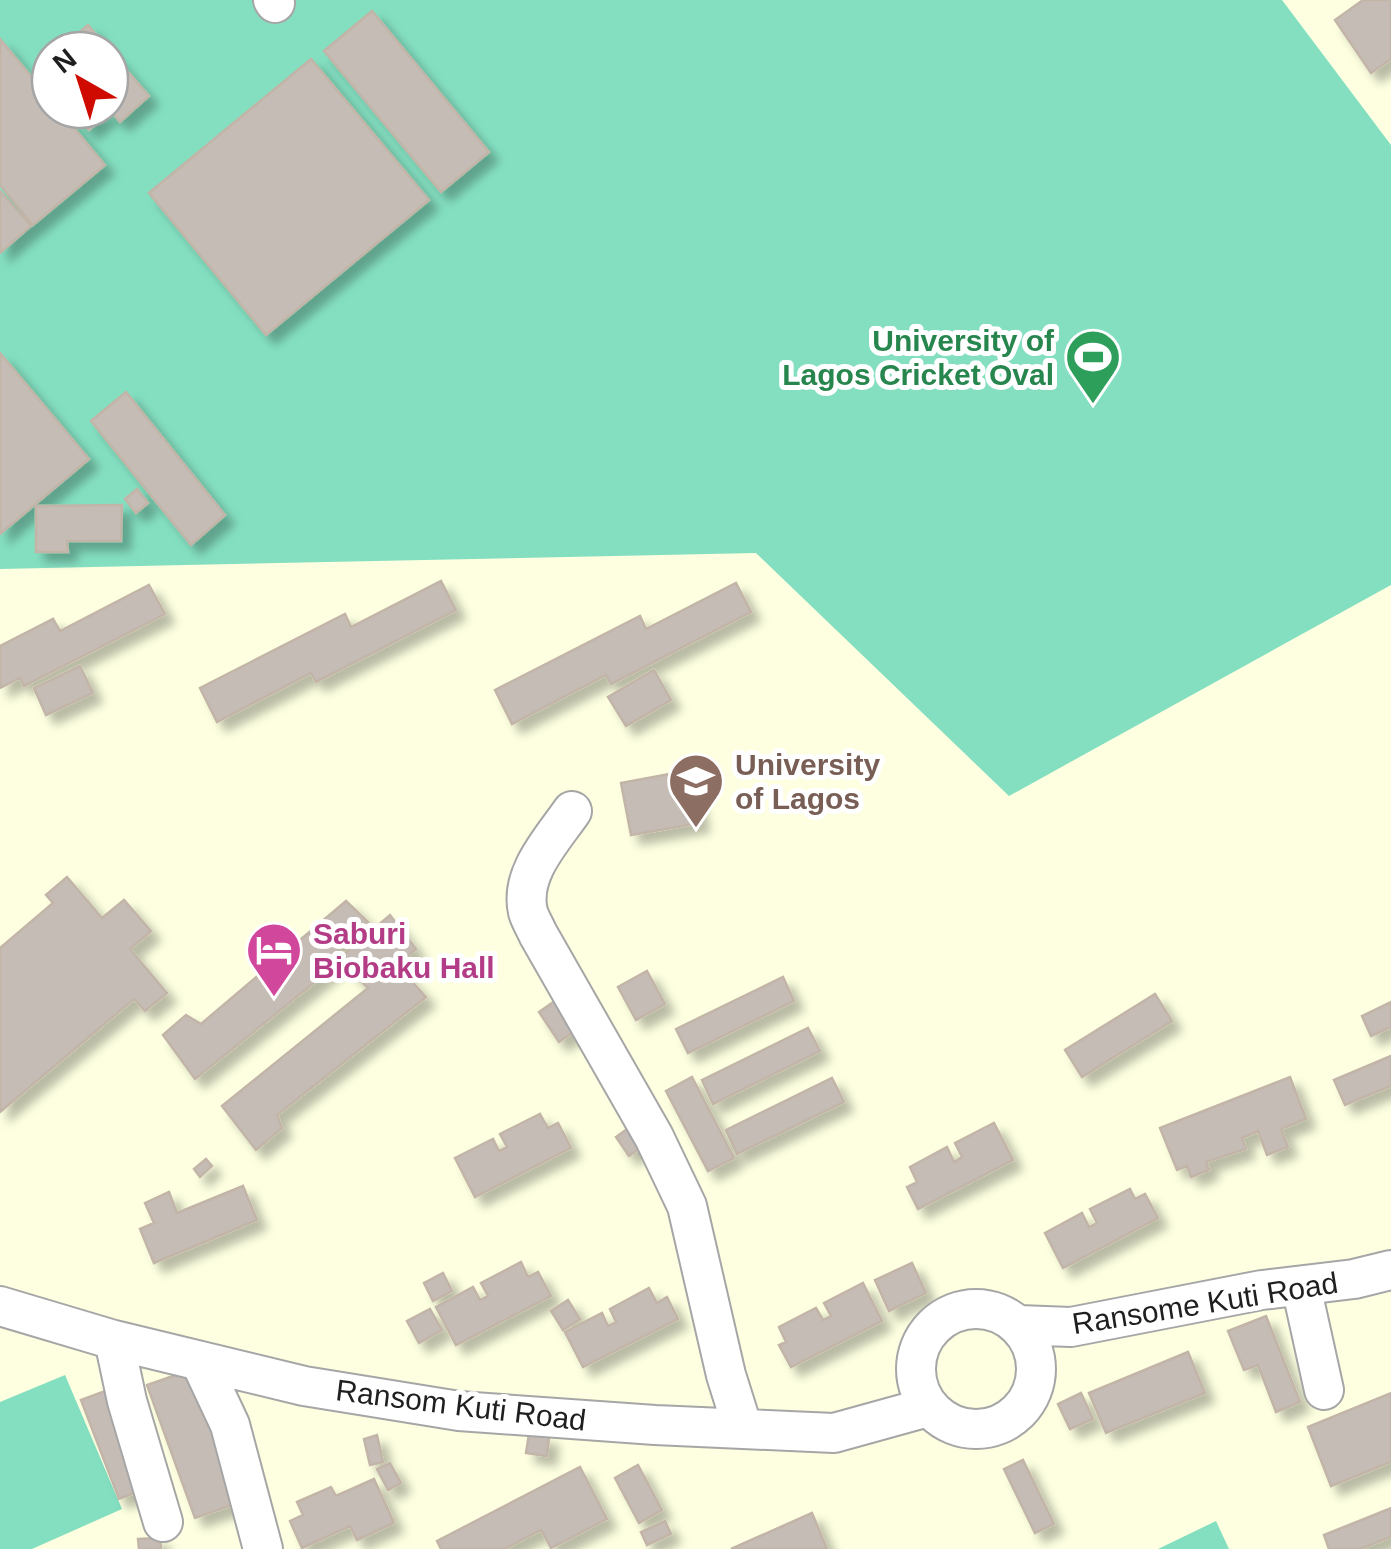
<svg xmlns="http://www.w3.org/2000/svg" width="1391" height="1549" font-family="Arial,sans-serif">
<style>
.education{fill:#fdffe0;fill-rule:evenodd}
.pitch{fill:#84dfc1;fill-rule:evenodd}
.building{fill:#c5bcb5;stroke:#c2b5a8;stroke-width:2.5;filter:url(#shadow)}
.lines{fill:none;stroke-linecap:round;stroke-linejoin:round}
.minor-casing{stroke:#a6a6a6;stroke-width:42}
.minor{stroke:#fff;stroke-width:38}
.labels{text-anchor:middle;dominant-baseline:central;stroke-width:10;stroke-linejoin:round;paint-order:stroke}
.leisure-label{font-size:30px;font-weight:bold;fill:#27864d;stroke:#fff;text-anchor:end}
.education-label{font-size:30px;font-weight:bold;fill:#785e54;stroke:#fff;text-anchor:start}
.hotel-label{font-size:30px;font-weight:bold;fill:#b23c85;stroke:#fff;text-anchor:start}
.street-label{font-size:30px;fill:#1f1f1f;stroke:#fff}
</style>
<defs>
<filter id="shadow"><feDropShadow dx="9" dy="9" stdDeviation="5" flood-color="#0004"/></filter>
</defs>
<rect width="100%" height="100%" fill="#f0ede6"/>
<path class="education" d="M0 0H1391V1549H0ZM50 50H110V110H50Z"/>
<path class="pitch" d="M0 0H1282L1391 145V585L1009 796 756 553 0 569ZM50 50H110V110H50Z
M65 1375 122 1509 32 1549H0V1402Z
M1216 1521 1229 1549H1158Z"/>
<path class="building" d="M1363 0H1391V59L1371 73 1335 20Z
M372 11 489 152 441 192 324 51Z
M88 25 109 50H59Z
M0 39 50 99V110H59L105 165 33 225 0 185Z
M110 51 149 96 120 122 111 111 89 130 72 110H110Z
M311 59 429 200 266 335 149 193Z
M0 191 31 226 0 253Z
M0 353 89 459 0 534Z
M126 392 225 515 191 545 91 421Z
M137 489 148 503 136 513 125 499Z
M122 505 121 541H67L68 552H36V506Z
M441 581 456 610 316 682 311 673 217 722 200 688 345 614 351 627Z
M736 583 751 612 611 684 606 675 512 724 495 690 640 616 646 629Z
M149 585 165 614 24 686 20 678 0 688V646L53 619 60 631Z
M80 666 93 693 46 715 34 688Z
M654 670 671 700 626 726 608 697Z
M691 770 700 823 631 835 621 783Z
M67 877 102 918 124 900 151 931 130 949 167 993 145 1011 134 999 0 1112V948L53 903 46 895Z
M346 901 368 922 338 951 342 956 390 915 416 949 397 965 426 997 277 1115 282 1128 256 1150 222 1106 368 988 341 961 195 1079 163 1035 186 1015 201 1024Z
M647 971 665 1004 636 1020 618 987Z
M783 977 794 1001 688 1053 676 1029Z
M566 993 586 1023 559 1042 539 1012Z
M1155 994 1172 1021 1082 1077 1065 1050Z
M1391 1002V1027L1371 1036 1362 1016Z
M808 1028 820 1051 713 1104 702 1080Z
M1391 1056V1086L1345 1105 1334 1080Z
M692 1077 734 1158 708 1171 666 1091Z
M1290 1077 1306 1119 1281 1129 1288 1147 1267 1155 1258 1131 1242 1138 1246 1149 1206 1162 1209 1170 1191 1177 1187 1166 1177 1170 1160 1128Z
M832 1078 844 1102 737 1154 726 1130Z
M540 1114 548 1128 558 1123 571 1148 475 1197 455 1158 493 1139 499 1151 507 1147 500 1134Z
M994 1123 1013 1160 918 1209 907 1187 917 1182 910 1167 947 1147 954 1162 962 1157 955 1143Z
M634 1124 648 1142 629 1156 616 1137Z
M206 1159 212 1166 200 1177 194 1169Z
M243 1186 257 1220 154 1263 140 1229 154 1223 145 1203 169 1192 177 1213Z
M1130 1189 1135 1199 1145 1194 1158 1218 1063 1268 1045 1233 1082 1213 1089 1227 1097 1223 1090 1209Z
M521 1262 528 1277 538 1272 551 1296 456 1345 436 1307 473 1287 480 1300 488 1296 481 1283Z
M912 1263 926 1293 889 1311 875 1280Z
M443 1273 452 1291 433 1301 424 1283Z
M863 1283 882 1321 791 1367 779 1345 786 1342 779 1327 816 1308 823 1320 831 1316 824 1303Z
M649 1288 657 1303 667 1297 678 1319 583 1367 565 1332 602 1313 608 1326 616 1322 610 1309Z
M568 1300 580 1319 563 1330 551 1311Z
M430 1309 442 1330 419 1343 407 1321Z
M1266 1316 1300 1402 1276 1412 1258 1365 1244 1370 1228 1331Z
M1188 1352 1205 1393 1106 1433 1089 1393Z
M190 1370 238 1503 195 1518 147 1385Z
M113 1388 150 1487 119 1499 81 1400Z
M1081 1393 1093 1419 1070 1429 1058 1404Z
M1391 1393V1462L1331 1486 1308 1427Z
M529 1434 549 1437 547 1456 526 1453Z
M377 1435 383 1462 370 1465 364 1439Z
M1023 1460 1054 1524 1035 1533 1004 1469Z
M390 1463 401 1483 388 1490 377 1469Z
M638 1465 662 1510 639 1523 615 1478Z
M580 1467 607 1519 551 1548 541 1530 504 1549H441L437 1541Z
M374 1479 394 1523 357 1540 350 1526 302 1548 290 1521 303 1515 297 1502 331 1487 336 1496Z
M1391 1508V1537L1360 1549H1329L1324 1535Z
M812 1513 827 1549H731Z
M665 1521 671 1534 647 1545 641 1532Z
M160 1538 161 1549H139L138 1539Z"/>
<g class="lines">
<g class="minor-casing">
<path id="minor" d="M273 0 275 3
M572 811C552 840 519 874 528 912 530 919 535 927 538 934L654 1137 687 1206 726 1375 743 1429
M1301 1286 1324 1390
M0 1306 114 1340 304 1386 459 1411 655 1425 834 1433 928 1407
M916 1369a60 60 0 1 1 120 0a60 60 0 1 1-120 0Z
M1019 1325 1071 1327 1262 1290 1354 1279 1391 1270
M114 1340 127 1401 163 1522
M200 1361 230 1425 263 1549"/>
</g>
<use href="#minor" class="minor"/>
</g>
<defs>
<g id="stadium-pin" transform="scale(2.875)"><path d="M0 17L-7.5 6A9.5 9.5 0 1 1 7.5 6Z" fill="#2e9e5b" stroke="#fff"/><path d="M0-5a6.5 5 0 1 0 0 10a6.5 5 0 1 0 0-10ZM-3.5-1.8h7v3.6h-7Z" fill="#fff"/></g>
<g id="university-pin" transform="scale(2.875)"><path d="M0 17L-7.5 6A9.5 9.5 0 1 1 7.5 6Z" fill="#8d6e63" stroke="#fff"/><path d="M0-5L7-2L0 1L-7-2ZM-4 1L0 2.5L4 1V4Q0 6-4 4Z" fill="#fff"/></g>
<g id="hotel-pin" transform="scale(2.875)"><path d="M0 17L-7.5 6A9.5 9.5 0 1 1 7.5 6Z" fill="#d1479c" stroke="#fff"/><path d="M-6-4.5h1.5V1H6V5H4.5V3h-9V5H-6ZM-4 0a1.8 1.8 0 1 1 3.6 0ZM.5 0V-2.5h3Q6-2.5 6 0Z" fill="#fff"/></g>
</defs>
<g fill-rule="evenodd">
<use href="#stadium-pin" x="1093" y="357"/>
<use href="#university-pin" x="696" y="781"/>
<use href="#hotel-pin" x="274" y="950"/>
</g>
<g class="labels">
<g class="leisure-label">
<text x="1054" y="340">University of<tspan x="1054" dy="34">Lagos Cricket Oval</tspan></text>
</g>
<g class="education-label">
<text x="735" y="764">University<tspan x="735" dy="34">of Lagos</tspan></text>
</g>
<g class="hotel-label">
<text x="313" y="933">Saburi<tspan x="313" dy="34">Biobaku Hall</tspan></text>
</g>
<g class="street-label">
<text transform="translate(1205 1303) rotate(-9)">Ransome Kuti Road</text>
<text transform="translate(461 1405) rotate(7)">Ransom Kuti Road</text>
</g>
</g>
<g transform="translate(80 80) rotate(321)"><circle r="48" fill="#ffffff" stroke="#a5a5a5" stroke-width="2.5"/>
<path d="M0-8L18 38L0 25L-18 38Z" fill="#cf0b00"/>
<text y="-15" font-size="28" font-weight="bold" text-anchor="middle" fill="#1f1f1f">N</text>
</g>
</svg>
